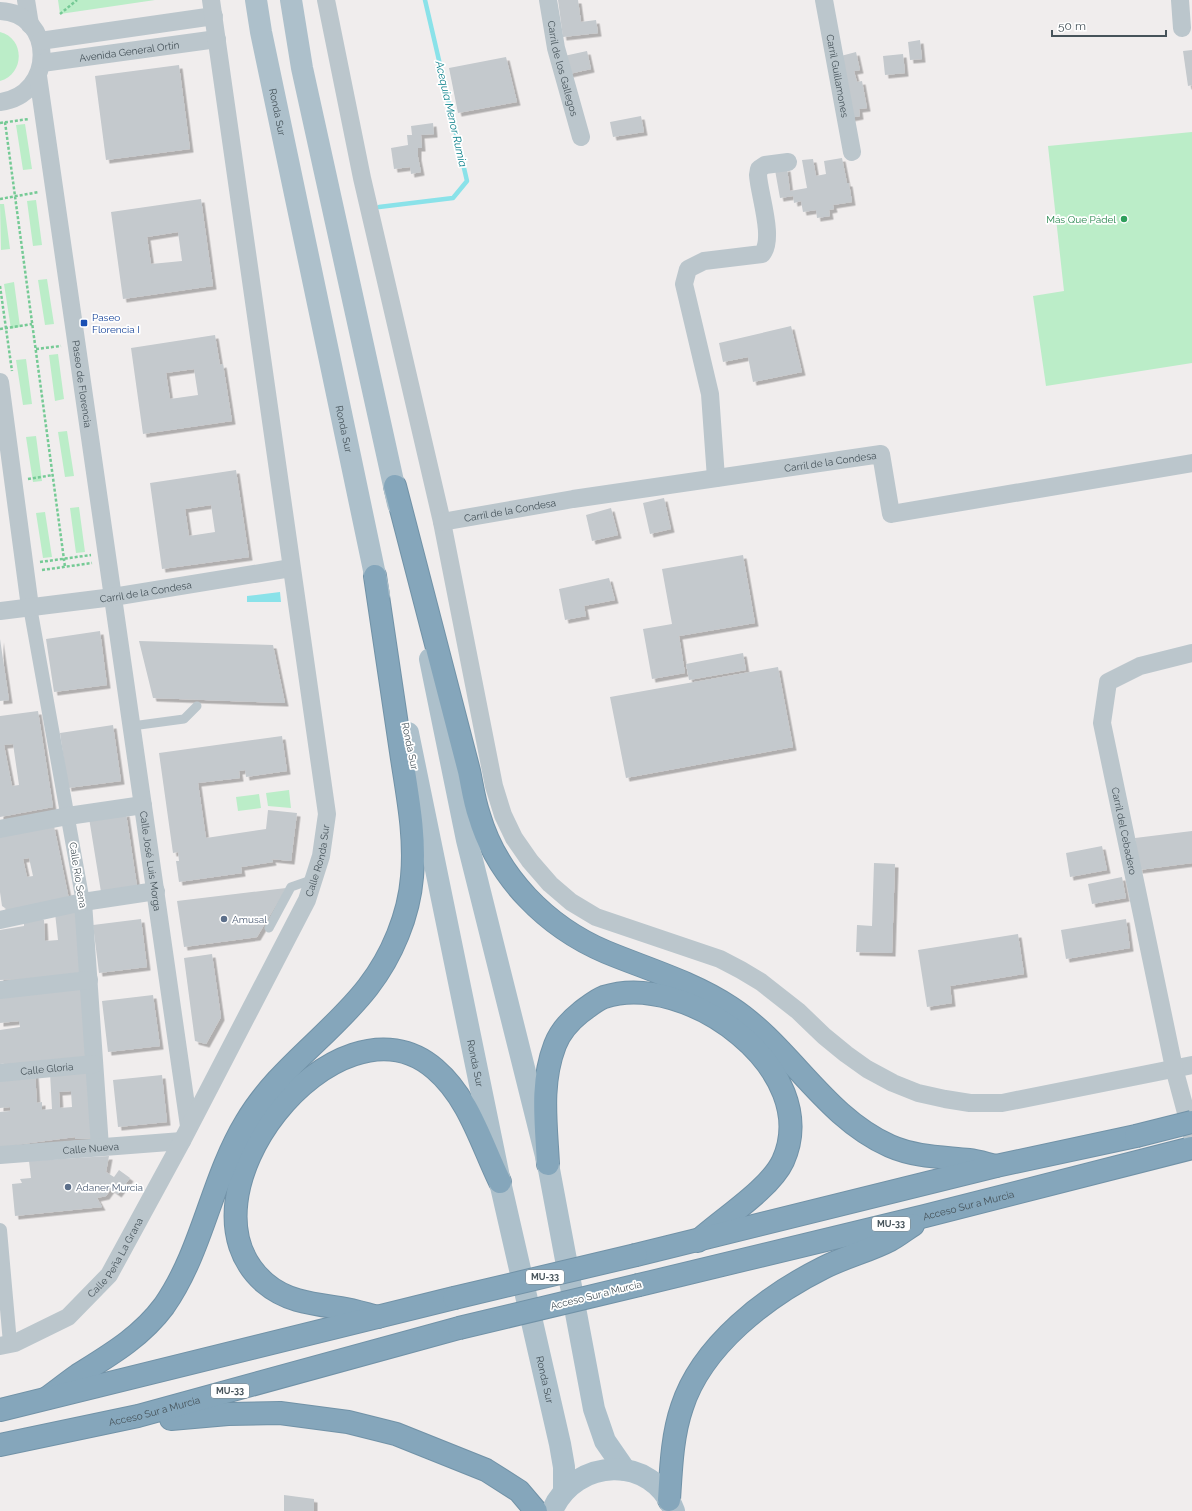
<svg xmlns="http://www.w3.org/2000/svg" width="1192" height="1511" font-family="Raleway,sans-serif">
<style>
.green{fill:#bbedc8}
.water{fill:#8ae2e9}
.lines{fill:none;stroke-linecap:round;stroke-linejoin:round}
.stream{stroke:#8ae2e9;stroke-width:4.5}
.building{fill:#c4c9cd;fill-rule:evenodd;filter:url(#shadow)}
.motorway-casing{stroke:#7192a7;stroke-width:24}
.path{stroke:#75ca95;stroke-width:2.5;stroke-dasharray:3 2;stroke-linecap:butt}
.service{stroke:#bbc6cc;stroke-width:9}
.pedestrian{stroke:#bbc6cc;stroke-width:14}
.minor{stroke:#bbc6cc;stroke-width:18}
.primary{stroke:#adc0cb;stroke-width:22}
.motorway{stroke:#85a6bb;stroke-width:22}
.motorway-bridge-casing{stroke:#7192a7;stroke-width:24;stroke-linecap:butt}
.motorway-bridge{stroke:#85a6bb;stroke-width:22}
.leisure-dot{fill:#2e9e5b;stroke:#fff;stroke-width:1.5}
.transit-dot{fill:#1a4fb4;stroke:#fff;stroke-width:1.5}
.service-dot{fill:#5c6f8a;stroke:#fff;stroke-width:1.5}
.labels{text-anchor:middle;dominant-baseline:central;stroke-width:3.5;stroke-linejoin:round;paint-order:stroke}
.shield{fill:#fff;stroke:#7e878c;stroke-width:1}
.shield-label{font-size:9px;font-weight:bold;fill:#46535a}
.street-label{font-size:10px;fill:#46535a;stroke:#fff}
.leisure-label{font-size:10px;fill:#27864d;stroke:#fff;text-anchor:end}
.transit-label{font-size:10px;fill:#164399;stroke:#fff;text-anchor:start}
.service-label{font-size:10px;fill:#4e5e75;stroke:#fff;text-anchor:start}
.water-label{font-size:11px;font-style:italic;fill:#10838c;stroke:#fff}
</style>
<defs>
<filter id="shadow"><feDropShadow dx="3.5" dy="3.5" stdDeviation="0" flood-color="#0004"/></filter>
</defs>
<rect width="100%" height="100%" fill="#f0eded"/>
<path class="green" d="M58 0H155L60 14Z
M0 32C25 38 25 74 0 81Z
M25 124 32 169 23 170 16 125Z
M1192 132V363L1046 386 1033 296 1064 291 1048 146Z
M36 200 42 245 33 246 27 201Z
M0 204H4L10 249 1 250Z
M47 279 54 324 45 325 38 280Z
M14 282 20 327 11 329 4 284Z
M58 354 64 399 55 401 49 355Z
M26 359 32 404 23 405 16 360Z
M67 431 74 476 65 477 58 432Z
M36 436 42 481 33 482 26 437Z
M79 507 85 552 76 553 70 508Z
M45 512 52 557 43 558 36 513Z
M289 790 291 808 268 806 266 793Z
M259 794 261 808 238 811 236 797Z"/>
<path class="water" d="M280 592 281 602H247V596Z"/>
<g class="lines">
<path class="stream" d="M379 207 453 198 467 181 425 0"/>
</g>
<path class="building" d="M558 0H578L581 22 596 20 598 33 563 37Z
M920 40 922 59 910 60 908 42Z
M1192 50V85L1188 86 1183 51Z
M587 51 591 69 569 74 564 56Z
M856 52 860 70 854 71 857 82 862 81 867 108 859 109 860 116 850 118 837 57Z
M903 54 905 73 885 75 883 56Z
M506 57 517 102 458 113 449 68Z
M179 65 190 149 106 160 95 76Z
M641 116 644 132 613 137 610 122Z
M433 123 434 134 421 135 422 148H418V157L421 172 411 174 410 167 394 169 391 148 408 145 407 135H412L411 126Z
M842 158 847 183H849L852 202 833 205 834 209 829 210 830 216 817 218 816 210 803 212 801 201 794 203 793 196 780 198 775 170 787 168 790 191 807 188 802 160 813 159 816 176 826 174 824 161Z
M201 199 213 286 123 299 111 212ZM178 232 182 261 151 264 147 237Z
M791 326 802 372 753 382 748 357 723 362 719 343Z
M215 335 220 365 223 364 232 421 143 434 131 348ZM194 369 198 395 170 399 166 373Z
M236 470 249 557 162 569 150 483ZM211 505 215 532 189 536 185 509Z
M664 498 671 529 650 534 643 503Z
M611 508 618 535 592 541 586 515Z
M743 555 755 623 679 636 685 673 652 679 643 629 672 624 662 569Z
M609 578 615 600 584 606 586 616 565 620 559 589Z
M100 631 107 685 54 692 46 639Z
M0 639 9 700 0 701Z
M139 641 273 645 285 703 153 698Z
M743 653 746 670 689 680 686 664Z
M778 667 793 747 626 778 610 697Z
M38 711 53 807 0 817V716ZM13 744 19 785 12 786 4 745Z
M113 725 121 781 68 788 60 733Z
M282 736 287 771 246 777 245 770 239 771 240 778 198 783 206 838 266 829 268 810 297 813 291 861 272 859 273 862 241 867 242 873 179 882 176 861H179L178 852 173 853 159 753Z
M126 813 137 886 101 892 89 818Z
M54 826 69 899 8 910 2 906 0 892V836ZM29 858 33 876 27 877 23 859Z
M1192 831V863L1139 870 1135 838Z
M1102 846 1107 870 1070 877 1066 853Z
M874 863 895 864 892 953 856 952 857 925 872 926Z
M1122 877 1126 898 1092 904 1088 884Z
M286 888 257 937 184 947 177 901Z
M77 909 81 976 0 980V930L24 926V920H44L45 941 58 940 55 913Z
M141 919 147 967 99 973 93 925Z
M1126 919 1130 948 1066 959 1061 930Z
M1018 934 1024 974 950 986 952 1003 927 1007 918 950Z
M212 954 221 1017 206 1044 195 1041 184 958Z
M83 987 88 1056 0 1064V1030L20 1027 19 1021 0 1023V995Z
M153 995 160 1046 108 1052 102 1001Z
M89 1071 94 1138 75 1139V1137L0 1147V1112L10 1111V1107L0 1108V1077L35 1073 37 1103 42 1102V1110L52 1109 50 1073ZM71 1091 72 1107 60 1108 59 1092Z
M162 1075 167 1122 118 1127 113 1080Z
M109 1156 106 1172 114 1177 119 1170 130 1178 118 1194 111 1189 106 1196 97 1198 102 1207 15 1216 12 1184 22 1183 20 1179 31 1178 29 1161Z
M284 1495 314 1499V1511H284Z"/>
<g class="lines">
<g class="motorway-casing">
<g id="motorway">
<path d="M395 486 469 771C472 785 474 801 479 815 497 877 547 927 606 952 647 969 692 982 730 1007 790 1046 823 1116 890 1146 915 1157 942 1157 969 1160 978 1161 987 1164 996 1166"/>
<path d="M548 1164C546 1123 540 1084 555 1045 560 1032 571 1020 581 1012 588 1007 596 1000 604 997 686 970 824 1070 783 1161 770 1189 722 1219 698 1241"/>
<path d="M636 1255 996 1166 1136 1136"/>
<path id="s13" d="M639 1285 925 1216 1192 1148"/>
<path d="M378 1317C366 1314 354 1310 341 1308 314 1304 287 1302 265 1283 167 1198 337 984 435 1069 469 1098 481 1143 500 1182"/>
<path d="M47 1398C58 1390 68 1382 78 1375 110 1355 141 1337 164 1306 203 1250 211 1180 246 1122 277 1069 331 1035 368 987 392 956 409 915 412 877 416 835 407 793 401 752 392 694 384 635 375 576"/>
<path d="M0 1410 454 1298"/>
<path d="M171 1419 228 1414 280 1413 348 1422 396 1434 486 1470 519 1491 536 1511"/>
<path id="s14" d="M0 1445 138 1416 459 1328"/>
<path d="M669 1500C671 1469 672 1436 682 1407 702 1345 767 1296 823 1268 844 1257 869 1251 890 1240 898 1236 905 1230 913 1225"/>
</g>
</g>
<path class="path" d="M60 14 77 0
M5 122 65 567
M0 123 29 119
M0 199 39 192
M0 286 12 371
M0 329 32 324
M36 349 61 346
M28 479 53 475
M40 562 91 555
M42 570 92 563"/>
<path class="service" d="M132 726 184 719 197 706
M269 928 291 887 314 879"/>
<path class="pedestrian" d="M30 607 83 902
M0 1230 10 1343"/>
<g class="minor">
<path d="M26 0 30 25"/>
<path d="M326 0 362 178 442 522 494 786 503 815 514 838 530 861 550 884 571 902 596 917 720 959 741 970 761 982 798 1011 824 1036 846 1054 867 1069 893 1083 918 1093 945 1099 970 1103H1002L1192 1065"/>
<path id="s1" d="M548 0 556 48 581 137"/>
<path id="s2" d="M824 0 852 152"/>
<path d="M1180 0 1182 28"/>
<path d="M0 11C55 13 56 95 0 102"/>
<path d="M40 41 214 16"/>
<path id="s3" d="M42 63 217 39"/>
<path id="s4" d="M38 76 189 1126"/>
<path d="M0 382 30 607"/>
<path d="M716 478 710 394 684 284 688 269 704 261 762 254C775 239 759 194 758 175L759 169 765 165 788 162"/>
<path id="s5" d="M442 522 573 499 881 454 891 514 1192 463"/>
<path id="s6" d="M0 611 113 597 291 568"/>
<path id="s7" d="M1192 653 1140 666 1108 682 1102 723 1174 1068 1192 1135"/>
<path d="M0 829 68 816 143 805"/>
<path d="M83 902 100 1147"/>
<path d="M0 920 83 902 156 891"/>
<path d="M0 990 89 980"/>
<path id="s8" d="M0 1073 94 1064"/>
<path id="s9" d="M0 1155 182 1141"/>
<path id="s10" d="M0 1346 15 1343 68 1317 109 1275 182 1141 307 900 321 856 327 814 211 0"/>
</g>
<g class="primary">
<path id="s11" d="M256 0 261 32 379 594"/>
<path d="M291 0 302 68 398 504"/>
<path d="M430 659 467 840 548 1164 594 1409 605 1441 625 1470"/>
<path id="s12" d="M408 733 500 1182 560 1444 564 1467V1491"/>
<path d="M552 1511C575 1457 653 1454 674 1511"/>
</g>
<use href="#motorway" class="motorway"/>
<g class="motorway-bridge-casing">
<path id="motorway-bridge" d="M1136 1136 1192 1122
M454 1298 636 1255
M459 1328 639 1285"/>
</g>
<use href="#motorway-bridge" class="motorway-bridge"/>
</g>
<circle class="leisure-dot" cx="1124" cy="219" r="4"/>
<rect class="transit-dot" x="80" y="319" width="8" height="8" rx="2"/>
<g class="service-dot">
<circle cx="224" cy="919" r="4"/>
<circle cx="68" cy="1187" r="4"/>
</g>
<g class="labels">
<g class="shield">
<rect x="872" y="1217" width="38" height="14" rx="3"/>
<rect x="526" y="1270" width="38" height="14" rx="3"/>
<rect x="211" y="1384" width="38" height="14" rx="3"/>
</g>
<g class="shield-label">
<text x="891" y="1224">MU-33</text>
<text x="545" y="1277">MU-33</text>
<text x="230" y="1391">MU-33</text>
</g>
<g class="street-label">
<text stroke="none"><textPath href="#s3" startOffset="88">Avenida General Ortín</textPath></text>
<text stroke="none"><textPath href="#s1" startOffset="70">Carril de los Gallegos</textPath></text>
<text stroke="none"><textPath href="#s2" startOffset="77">Carril Guillamones</textPath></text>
<text stroke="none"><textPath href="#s11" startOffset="114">Ronda Sur</textPath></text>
<text stroke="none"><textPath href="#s4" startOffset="311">Paseo de Florencia</textPath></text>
<text stroke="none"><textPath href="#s11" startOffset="438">Ronda Sur</textPath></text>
<text stroke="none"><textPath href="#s5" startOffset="393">Carril de la Condesa</textPath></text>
<text stroke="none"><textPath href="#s5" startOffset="69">Carril de la Condesa</textPath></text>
<text stroke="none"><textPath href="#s6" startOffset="147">Carril de la Condesa</textPath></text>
<text transform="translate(410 746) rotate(78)">Ronda Sur</text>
<text stroke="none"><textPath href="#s7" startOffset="241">Carril del Cebadero</textPath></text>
<text stroke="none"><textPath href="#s10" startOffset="598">Calle Ronda Sur</textPath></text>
<text stroke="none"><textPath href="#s4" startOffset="793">Calle José Luis Morga</textPath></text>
<text transform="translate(78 875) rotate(81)">Calle Río Sena</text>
<text stroke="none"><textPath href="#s12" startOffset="337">Ronda Sur</textPath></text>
<text stroke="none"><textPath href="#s8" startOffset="47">Calle Gloria</textPath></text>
<text stroke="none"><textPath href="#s9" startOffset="91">Calle Nueva</textPath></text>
<text stroke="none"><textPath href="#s13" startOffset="339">Acceso Sur a Murcia</textPath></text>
<text stroke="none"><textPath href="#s10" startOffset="151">Calle Peña La Grana</textPath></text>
<text transform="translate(596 1295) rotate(-14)">Acceso Sur a Murcia</text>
<text stroke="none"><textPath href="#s12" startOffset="661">Ronda Sur</textPath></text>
<text stroke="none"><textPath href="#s14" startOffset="158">Acceso Sur a Murcia</textPath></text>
</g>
<g class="leisure-label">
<text x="1116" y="219">Más Que Pádel</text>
</g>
<g class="transit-label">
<text x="92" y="317">Paseo<tspan x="92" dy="12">Florencia I</tspan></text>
</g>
<g class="service-label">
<text x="232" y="919">Amusal</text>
<text x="76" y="1187">Adaner Murcia</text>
</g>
<g class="water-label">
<text transform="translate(451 114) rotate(77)">Acequia Menor Rumia</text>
</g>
</g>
<path d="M1052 30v6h114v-6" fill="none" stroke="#46535a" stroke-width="2"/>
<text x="1058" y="30" font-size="12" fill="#46535a" stroke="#ffffff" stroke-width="3" paint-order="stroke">50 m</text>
</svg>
